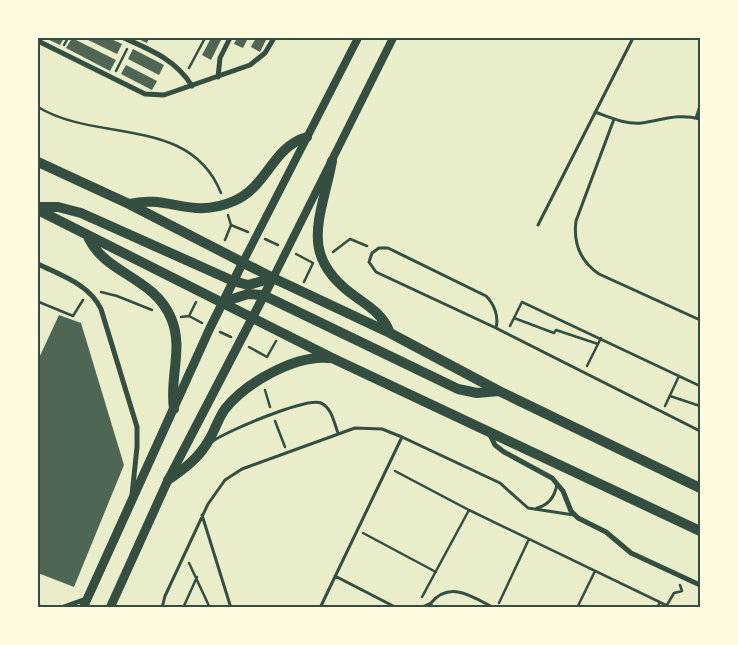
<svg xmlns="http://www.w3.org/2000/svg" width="738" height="645" font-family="Mulish,sans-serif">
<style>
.building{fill:#4f6655}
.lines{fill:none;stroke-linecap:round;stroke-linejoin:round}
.path{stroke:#344e41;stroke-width:2.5}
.service{stroke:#344e41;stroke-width:3}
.minor{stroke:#344e41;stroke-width:5}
.tertiary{stroke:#344e41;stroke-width:8}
.secondary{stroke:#344e41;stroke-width:9}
.primary{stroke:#344e41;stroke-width:10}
.neatline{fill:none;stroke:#344e41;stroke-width:2}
</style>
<rect width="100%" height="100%" fill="#e9edc9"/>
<path class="building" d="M45 38H64L60 45Z
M72 38 116 60 110 71 66 48Z
M84 38H109L122 44 117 54Z
M136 38H149L147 43Z
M211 38H222L211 60 202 55Z
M237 38H248L243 48 234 44Z
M256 38H267L260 52 251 47Z
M133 49 164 65 159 75 128 59Z
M126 65 157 81 152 90 121 74Z
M59 315 81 323 124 465 74 587 38 573V360Z"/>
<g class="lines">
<path class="path" d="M64 45 68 38
M189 68 205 38
M116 71 127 49
M38 107C96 143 190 115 221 193
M228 215 231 225
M265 239 278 245
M225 240 231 225 248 232
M333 252 350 239 367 246
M296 254 313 263 304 282
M101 292 117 296 152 310
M38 306 39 302 73 316 83 300
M189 316 196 302
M181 317 189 316 202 323
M514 318 554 333 556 330 598 344
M510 326 522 302 700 386
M220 332 231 337
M249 347 267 357 276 341
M587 366 601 338
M265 390 270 407
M670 396 700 406
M665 406 679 376
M275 421 285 447
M395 471 469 510 672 608
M363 533 436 572
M189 563 210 608
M422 597 469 510
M499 603 529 539
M667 605 674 593 682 591 680 585
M183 608 197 577
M577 608 595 571
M657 608 660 602"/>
<path class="service" d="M595 112C609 117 626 125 642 123 663 120 678 113 700 119
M696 118 700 106
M614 119 576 221C573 244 580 261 599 274L700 320
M538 225 633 38
M379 248H388L486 296C494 304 499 316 496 328L376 272 369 262 372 253Z
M496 328 700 431
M213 441C227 431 307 397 321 403 332 408 334 423 338 433
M537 508C549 505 555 496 557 484
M202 515 231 608
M335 576 397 608
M162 608 165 596 208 504 225 480 242 469 355 428 382 429 402 437 500 483 528 508 574 515
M320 608 402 437
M420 608 431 603
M432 608 431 603C450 580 473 597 494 608"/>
<path class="minor" d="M124 38C151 50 176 60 192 86
M38 41 145 94 164 95 250 65 265 53 274 38
M218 77 220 58 230 38
M38 264C62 276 89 284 101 309L137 427V447L132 495
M489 433 495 445 504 452 552 478 563 491 571 511 578 518 606 532 631 553 700 585
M38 606 40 608
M61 608 86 599"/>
<path class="tertiary" d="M243 262 358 38
M273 278 393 38"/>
<path class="secondary" d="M83 608 210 328 243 262
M110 608 168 480 273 278"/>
<path class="primary" d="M332 161C321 219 297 256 356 297 370 307 383 315 390 333
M38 162 129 204 273 278 390 333 499 391 700 488
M129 204C168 194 191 220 234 201 268 186 272 147 307 137
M38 207H58L81 213 233 281 248 285 273 278
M38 210 332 358 700 531
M88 237C105 274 154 277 171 318 184 348 169 378 174 409
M223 302 248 294 263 295 458 389 477 393 499 391
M168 480C184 469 199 458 209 440 215 430 218 419 225 409 246 383 294 355 329 358"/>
</g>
<rect width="738" height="645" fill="none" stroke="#fefae0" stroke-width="78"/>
<rect x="39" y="39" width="660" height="567" class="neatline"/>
</svg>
